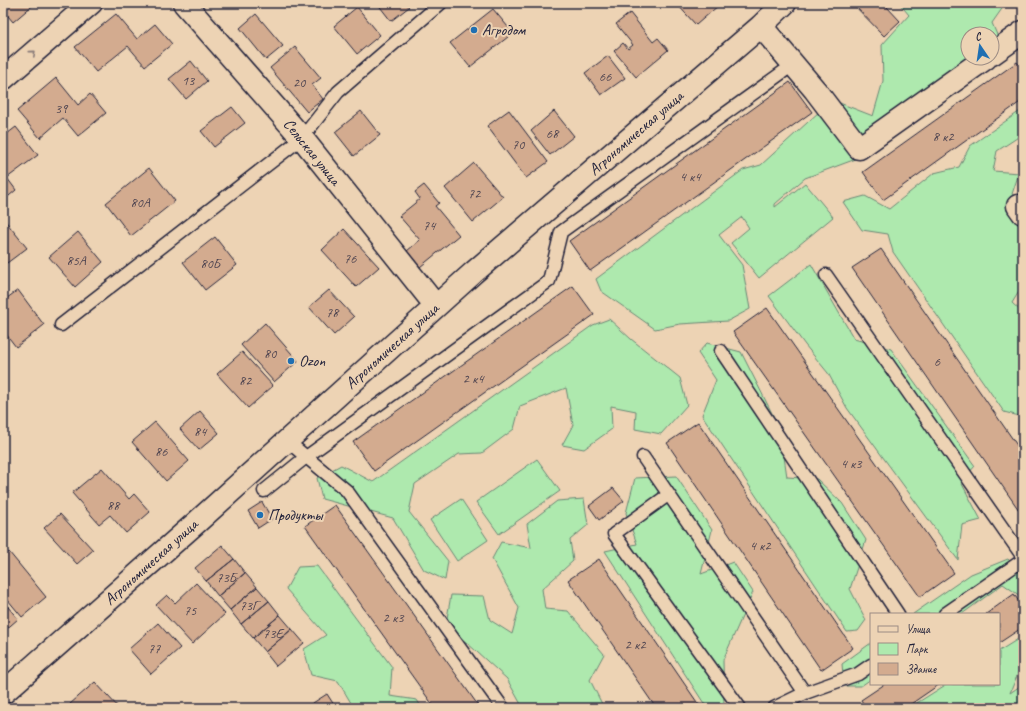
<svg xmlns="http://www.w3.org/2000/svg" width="1026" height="711" font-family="Caveat,sans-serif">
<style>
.green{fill:#aee9ae;stroke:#688674;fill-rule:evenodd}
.building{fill:#d3ab8f;stroke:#22223b}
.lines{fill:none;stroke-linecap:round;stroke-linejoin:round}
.service-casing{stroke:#22223b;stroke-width:15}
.minor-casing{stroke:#22223b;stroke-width:25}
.service{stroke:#edd3b4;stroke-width:12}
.minor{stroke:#edd3b4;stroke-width:22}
.oneway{stroke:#887a78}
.poi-dot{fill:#1f6fb2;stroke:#edd3b4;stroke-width:1.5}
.labels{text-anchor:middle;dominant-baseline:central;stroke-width:4;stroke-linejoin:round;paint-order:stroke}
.number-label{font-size:14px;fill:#4e4450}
.poi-label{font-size:16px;fill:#22223b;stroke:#edd3b4;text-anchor:start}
.street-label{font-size:16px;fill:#22223b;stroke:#edd3b4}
</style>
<rect width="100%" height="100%" fill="#edd3b4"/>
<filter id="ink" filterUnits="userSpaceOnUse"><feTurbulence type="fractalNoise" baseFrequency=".025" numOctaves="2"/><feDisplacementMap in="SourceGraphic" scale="8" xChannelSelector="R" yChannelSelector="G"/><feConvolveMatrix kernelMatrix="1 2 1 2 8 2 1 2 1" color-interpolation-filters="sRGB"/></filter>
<g filter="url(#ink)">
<path class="green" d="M899 3H1006L992 23 1006 56 912 123H878L872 153 805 178 775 204V207L805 183 833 217 759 278 731 243 749 228 742 217 719 235 742 265 750 309 728 321 680 324 655 329 601 291 596 279 743 170 761 165 832 100 873 116 883 81 882 45 909 15ZM968 34H992V58H968Z
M1023 109V134L997 151 993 171 1019 173 1012 194 1023 203V243L1021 245 1023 248V285L1012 303 1023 313V417L1004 412 893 252 888 234 862 230 843 202 865 196 889 209 934 173 959 167 970 146Z
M811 264 854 339 891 349 975 466 961 482 981 520 962 525 958 560 847 408 828 373 805 345 769 296Z
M609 319 631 339 680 378 687 405 661 434 635 429 636 411 611 406 612 429 584 449 562 445 573 425 566 388 520 406 514 429 482 453 459 454 415 484 409 512 448 561 445 580 424 570 393 518 322 499 317 478 341 465 373 482 593 325Z
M707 343 741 352 780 429 787 477 817 479 842 503 866 540 850 589 866 620 858 631 847 632 702 415 716 380 698 353Z
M537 459 560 491 499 534 476 502Z
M676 476 712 530 701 574 733 562 753 592 723 660 724 708H707L605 551 637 544 626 513 635 478Z
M461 499 488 540 457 561 430 520Z
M584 499 588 525 570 540 573 561 542 589 545 609 568 611 604 654 590 680 604 708H523L507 679 446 624 451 595 484 596 490 620 512 634 519 608 492 559 501 542 531 548 527 524 557 501Z
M1008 559 1023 575V598L1003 584 962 614H913L971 574Z
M317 566 392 667 390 696 417 700 422 708H354L338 681 311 675 304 649 326 635 286 589 298 567Z
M1023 636V661L1010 693 1023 684V708H909L947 684H999V651Z
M871 643V679L861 686H844L842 664Z"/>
<path class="building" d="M3 3H32L33 5 13 22 3 10Z
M377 3H405L409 7 391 21Z
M676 3H717L719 5 696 25Z
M852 3H891L887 7 900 21 884 36Z
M357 7 380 35 357 54 334 26Z
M493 9 513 33 470 67 450 43Z
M630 13 653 42 658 38 668 50 636 77 614 51 623 43 628 49 633 45 616 24Z
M116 14 137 39 155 24 172 44 145 66 128 46 96 72 75 47Z
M256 14 283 46 266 60 240 28Z
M295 47 321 78 312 85 323 99 307 112 270 68Z
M608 56 625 78 601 95 585 73Z
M191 61 207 81 186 99 169 79Z
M1017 62 1023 70V100L883 200 863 172Z
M56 78 78 105 90 94 106 113 78 136 63 118 40 138 17 111Z
M790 82 812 112 590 271 569 241Z
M232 107 245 123 214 147 201 131Z
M509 110 548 162 526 178 487 126Z
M361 111 380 135 354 156 335 132Z
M554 111 574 136 550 155 531 131Z
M16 127 38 155 7 178 16 190 3 201V137Z
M474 163 503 197 473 222 445 188Z
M149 168 175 201 131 236 106 203Z
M424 185 439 203 435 206 459 235 420 267 407 251 420 240 399 216 420 199 415 192Z
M3 218 27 248 7 263 3 259Z
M344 229 379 267 356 287 322 250Z
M78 232 103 262 75 287 49 257Z
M215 237 237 265 205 290 183 262Z
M881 249 1023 454V516L852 268Z
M573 286 594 315 374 471 353 442Z
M18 290 44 325 16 347 3 330V301Z
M329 290 354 317 334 335 309 307Z
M767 308 954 573 920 597 733 332Z
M265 323 298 361 274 382 241 345Z
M242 352 273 386 248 408 217 374Z
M200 411 219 433 199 450 180 429Z
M155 422 189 461 166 481 132 442Z
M698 422 853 648 821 670 667 443Z
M102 468 129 499 134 494 150 512 126 533 110 515 99 524 72 493Z
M613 488 624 501 599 520 589 506Z
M262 502 272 519 258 528 248 511Z
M335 505 480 708H435L305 526Z
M60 514 93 550 77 564 44 528Z
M222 545 234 559 206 581 195 568Z
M9 552 46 597 22 617 3 594V557Z
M234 559 245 573 218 596 206 581Z
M599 559 701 708H656L568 580Z
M245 573 257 587 230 610 218 596Z
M196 583 225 614 192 644 156 605 167 595 175 603Z
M257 587 269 601 241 624 230 610Z
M1014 594 1023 608V627L999 643V614H986Z
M3 601 18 619 3 632Z
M269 601 280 615 253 638 241 624Z
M280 615 292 629 265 652 253 638Z
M158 623 180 648 151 674 129 649Z
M292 629 304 643 276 666 265 652Z
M95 682 119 708H74L70 704Z
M885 684H940L905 708H866L861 700Z
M327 694 336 708H305Z"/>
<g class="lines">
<g class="service-casing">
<path id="service" d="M826 275 1023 557
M61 325 302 138 338 92 441 3
M721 351 898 614
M286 440 347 491 503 708
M643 457 805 693 774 708
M264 491 306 457 549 281 561 232 794 64
M668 495 614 534 740 708
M945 614 1023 560
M805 693 858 674 871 665"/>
</g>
<g class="minor-casing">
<path id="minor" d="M184 3 302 138 436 306
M761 26 815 90 859 148 986 58
M992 54 1023 32
M3 79 91 3
M1018 206 1023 213
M3 693 197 522 473 273 761 26 785 3"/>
</g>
<use href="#service" class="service"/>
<use href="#minor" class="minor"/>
</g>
<defs><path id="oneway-chevron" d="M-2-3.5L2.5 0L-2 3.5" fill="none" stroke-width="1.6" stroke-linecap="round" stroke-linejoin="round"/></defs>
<use class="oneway" href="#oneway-chevron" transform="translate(33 53) rotate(-41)"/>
</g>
<g class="poi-dot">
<circle cx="474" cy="30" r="4"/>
<circle cx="291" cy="361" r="4"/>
<circle cx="260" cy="515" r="4"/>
</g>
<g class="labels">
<g class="number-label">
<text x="605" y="76">66</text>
<text x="188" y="80">13</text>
<text x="299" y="82">20</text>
<text x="61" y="108">39</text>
<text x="552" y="133">68</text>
<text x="943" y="136">8 к2</text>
<text x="518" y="144">70</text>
<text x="690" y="176">4 к4</text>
<text x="474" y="193">72</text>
<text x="140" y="202">80А</text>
<text x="429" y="225">74</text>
<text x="350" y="258">76</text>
<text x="76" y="260">85А</text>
<text x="210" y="263">80Б</text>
<text x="332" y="312">78</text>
<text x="270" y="353">80</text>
<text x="937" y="361">6</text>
<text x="473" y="378">2 к4</text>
<text x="245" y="380">82</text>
<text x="200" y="431">84</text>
<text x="161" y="451">86</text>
<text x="851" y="463">4 к3</text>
<text x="113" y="505">88</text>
<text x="760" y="545">4 к2</text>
<text x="226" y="577">73Б</text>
<text x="249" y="605">73Г</text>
<text x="190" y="610">75</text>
<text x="393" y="617">2 к3</text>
<text x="273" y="633">73Е</text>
<text x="635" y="644">2 к2</text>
<text x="154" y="648">77</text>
</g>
<g class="poi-label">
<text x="482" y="30">Агродом</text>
<text x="299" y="361">Ozon</text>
<text x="268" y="515">Продукты</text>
</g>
<g class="street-label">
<text transform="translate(636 133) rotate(-41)">Агрономическая улица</text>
<text transform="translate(312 152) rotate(51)">Сельская улица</text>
<text transform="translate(392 346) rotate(-42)">Агрономическая улица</text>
<text transform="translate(151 562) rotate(-42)">Агрономическая улица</text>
</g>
</g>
<rect width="1026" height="711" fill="none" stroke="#edd3b4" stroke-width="16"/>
<rect x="8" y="8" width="1010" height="695" fill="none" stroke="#22223b" stroke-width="1.5" filter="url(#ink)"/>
<rect x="870" y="613" width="130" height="72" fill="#edd3b4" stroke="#9c8c84"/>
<rect x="878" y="626" width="20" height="6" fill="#edd3b4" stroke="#9c8c84"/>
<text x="906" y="633" font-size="12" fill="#22223b">Улица</text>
<rect x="878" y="643" width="20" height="12" fill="#aee9ae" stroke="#9c8c84"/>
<text x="906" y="653" font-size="12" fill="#22223b">Парк</text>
<rect x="878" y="663" width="20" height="12" fill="#d3ab8f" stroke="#9c8c84"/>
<text x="906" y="673" font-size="12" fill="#22223b">Здание</text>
<g transform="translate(980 46) rotate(347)"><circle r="19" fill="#edd3b4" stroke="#9c8c84"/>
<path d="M0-3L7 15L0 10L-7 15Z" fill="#1f6fb2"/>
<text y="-6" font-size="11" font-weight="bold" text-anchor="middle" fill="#22223b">С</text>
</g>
</svg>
